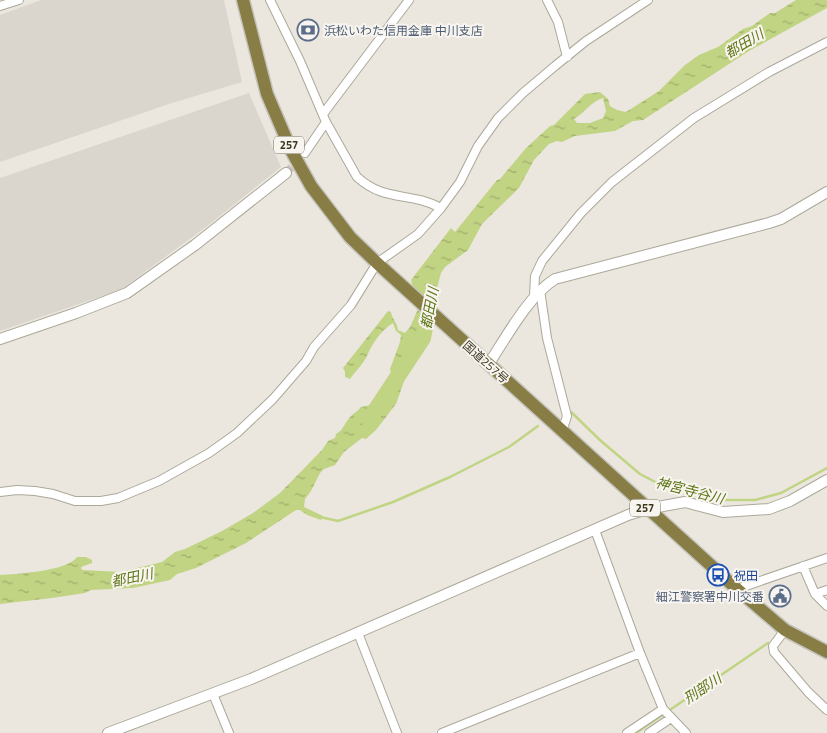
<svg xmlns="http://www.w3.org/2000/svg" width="827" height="733" font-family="'Titillium Web','Noto Sans JP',sans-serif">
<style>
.built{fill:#dbd6cd}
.water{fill:url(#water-ripples);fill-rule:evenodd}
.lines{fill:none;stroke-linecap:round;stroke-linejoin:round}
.stream{stroke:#c1d483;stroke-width:2.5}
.river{stroke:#c1d483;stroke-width:16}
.minor-tunnel{stroke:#c8c4b9;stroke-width:8;stroke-dasharray:8 4;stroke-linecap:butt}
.minor-casing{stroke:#aca89a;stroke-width:10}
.tertiary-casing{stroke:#aca89a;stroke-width:12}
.trunk-casing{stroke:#c4c3bc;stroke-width:15}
.minor{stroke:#fff;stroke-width:8}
.tertiary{stroke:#fff;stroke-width:10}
.trunk{stroke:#877d45;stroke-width:12}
.labels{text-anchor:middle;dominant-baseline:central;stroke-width:4;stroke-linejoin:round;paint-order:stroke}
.shield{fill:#f8f4ef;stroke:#74705d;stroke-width:1}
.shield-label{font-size:11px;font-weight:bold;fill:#3c371f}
.service-label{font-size:12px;fill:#4e5e75;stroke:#f8f4ef;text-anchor:start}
.street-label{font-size:12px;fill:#3c371f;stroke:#f8f4ef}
.transit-label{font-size:12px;fill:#164399;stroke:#f8f4ef;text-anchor:start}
.water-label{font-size:14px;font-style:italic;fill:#5d7616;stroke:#f8f4ef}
</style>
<defs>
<pattern id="water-ripples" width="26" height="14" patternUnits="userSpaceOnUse" patternTransform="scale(1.25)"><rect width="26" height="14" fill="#c1d483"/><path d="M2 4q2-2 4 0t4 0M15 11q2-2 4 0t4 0" fill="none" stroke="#9ead6b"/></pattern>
</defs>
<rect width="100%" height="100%" fill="#ebe7df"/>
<path class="built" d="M41 0H224L242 82 169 104 0 162V15Z
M249 93 281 167 206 227 120 290 0 331V178Z"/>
<path class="water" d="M796 0H827V8L749 51 643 120 633 121 615 131 575 136 562 142 557 141 549 144 534 160 519 188 482 224 468 250 445 267 441 273 428 323 420 336 396 404 376 430 366 439 362 438 344 452 335 465 324 469 320 473 311 491 305 499 304 507 323 516 321 520 307 515 300 510H296L246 543 196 568 177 574 170 580 133 588 91 590 85 593 52 598 0 604V575C17 574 68 571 77 557H86L92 560V563L81 567 82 570 121 572 162 562 175 552 185 549 222 531 253 513 280 493 322 450 328 441 335 438 336 434C344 430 345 421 352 415 355 412 358 411 361 407L376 404 383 401 391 373 390 369 400 342 401 335 396 331 393 323C381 330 372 344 367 356 363 364 355 372 350 379L345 377V372L343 368 388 311 391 312C392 319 397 322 398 330L405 333 410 327 419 307 411 280 451 228 455 232 497 180 500 179 526 148 550 126 554 125 585 94 600 92 608 99 610 106 617 110 626 112 659 91 685 65 699 55 718 47 743 29 752 26 770 13H775ZM603 98 606 111 603 118 590 123H577L574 119C585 113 590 102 603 98Z"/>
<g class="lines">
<path class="stream" d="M571 412 601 441 640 474 659 484 726 500H755L781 493 827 468
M320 517 338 521 393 502 450 477 509 447 538 426
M636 733 768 643"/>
<path class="river" d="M369 420 423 338 429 307"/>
<path class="minor-tunnel" d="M286 173 305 153"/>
<g class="minor-casing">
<path id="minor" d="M270 0 300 61 326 122 305 153
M547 0 558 22 567 57
M0 6 19 0
M323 114 409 0
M441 208 460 182 478 146 498 118 523 93 555 66 586 41 648 0
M540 290 547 338 567 416 562 432
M534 296 535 276 542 261 581 213 612 182 694 118 769 72 827 42
M0 492 17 490 35 491 53 494 75 501H101L118 498 159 481 209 453 237 433 273 399 306 361 314 347 351 305 377 263 418 234 441 208C409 191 386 203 357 177L326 122
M595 530 640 653 663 709 686 733
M803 566 815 594 827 606
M737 589 827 558
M815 594 827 590
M785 630 773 646 774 652 808 692 827 710
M358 633 397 733
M213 694 229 733
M442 733 640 653
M627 733 663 709
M649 733 671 718"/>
</g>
<g class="tertiary-casing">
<path id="tertiary" d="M0 339 76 313 127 293 195 245 286 173
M488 365C506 338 528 296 555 279L769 223 781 219 827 192
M108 733 251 679 628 515 647 509 685 502 723 512 769 509 790 501 827 480"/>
</g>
<g class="trunk-casing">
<path id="trunk" d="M243 0 267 94 291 150 311 186 350 237 377 263 737 589 785 630 827 652"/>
</g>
<use href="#minor" class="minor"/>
<use href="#tertiary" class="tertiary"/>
<use href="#trunk" class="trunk"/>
</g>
<defs>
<g id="bank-ring" transform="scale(1.125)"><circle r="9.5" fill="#f8f4ef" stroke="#5c6f8a" stroke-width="1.5"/><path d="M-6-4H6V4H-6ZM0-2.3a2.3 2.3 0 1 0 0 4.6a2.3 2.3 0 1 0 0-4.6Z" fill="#5c6f8a"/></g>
<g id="bus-ring" transform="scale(1.125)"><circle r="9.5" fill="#f8f4ef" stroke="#1a4fb4" stroke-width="1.5"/><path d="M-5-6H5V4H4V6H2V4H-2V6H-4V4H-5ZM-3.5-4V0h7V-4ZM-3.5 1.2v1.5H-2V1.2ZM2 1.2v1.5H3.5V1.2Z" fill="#1a4fb4"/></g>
<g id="civic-ring" transform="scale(1.125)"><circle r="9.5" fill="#f8f4ef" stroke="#5c6f8a" stroke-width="1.5"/><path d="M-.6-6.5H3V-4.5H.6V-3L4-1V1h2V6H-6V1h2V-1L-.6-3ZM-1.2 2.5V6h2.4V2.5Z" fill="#5c6f8a"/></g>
</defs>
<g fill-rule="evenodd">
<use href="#bank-ring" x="308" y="30"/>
<use href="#bus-ring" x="718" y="575"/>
<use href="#civic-ring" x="780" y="596"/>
</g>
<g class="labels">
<g class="shield">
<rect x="274" y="136.5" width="30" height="17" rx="4"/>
<rect x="630" y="499.5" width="30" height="17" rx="4"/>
</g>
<g class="shield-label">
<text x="289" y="145">257</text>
<text x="645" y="508">257</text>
</g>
<g class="service-label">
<text x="324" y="30">浜松いわた信用金庫 中川支店</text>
<text x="764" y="596" text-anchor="end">細江警察署中川交番</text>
</g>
<g class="street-label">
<text transform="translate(486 362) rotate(42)">国道257号</text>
</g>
<g class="transit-label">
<text x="734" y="575">祝田</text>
</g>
<g class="water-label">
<text transform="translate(744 43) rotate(-31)">都田川</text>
<text transform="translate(429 308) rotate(-79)">都田川</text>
<text transform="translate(690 490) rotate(14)">神宮寺谷川</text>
<text transform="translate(132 577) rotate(-12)">都田川</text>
<text transform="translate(702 688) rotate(-34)">刑部川</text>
</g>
</g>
</svg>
